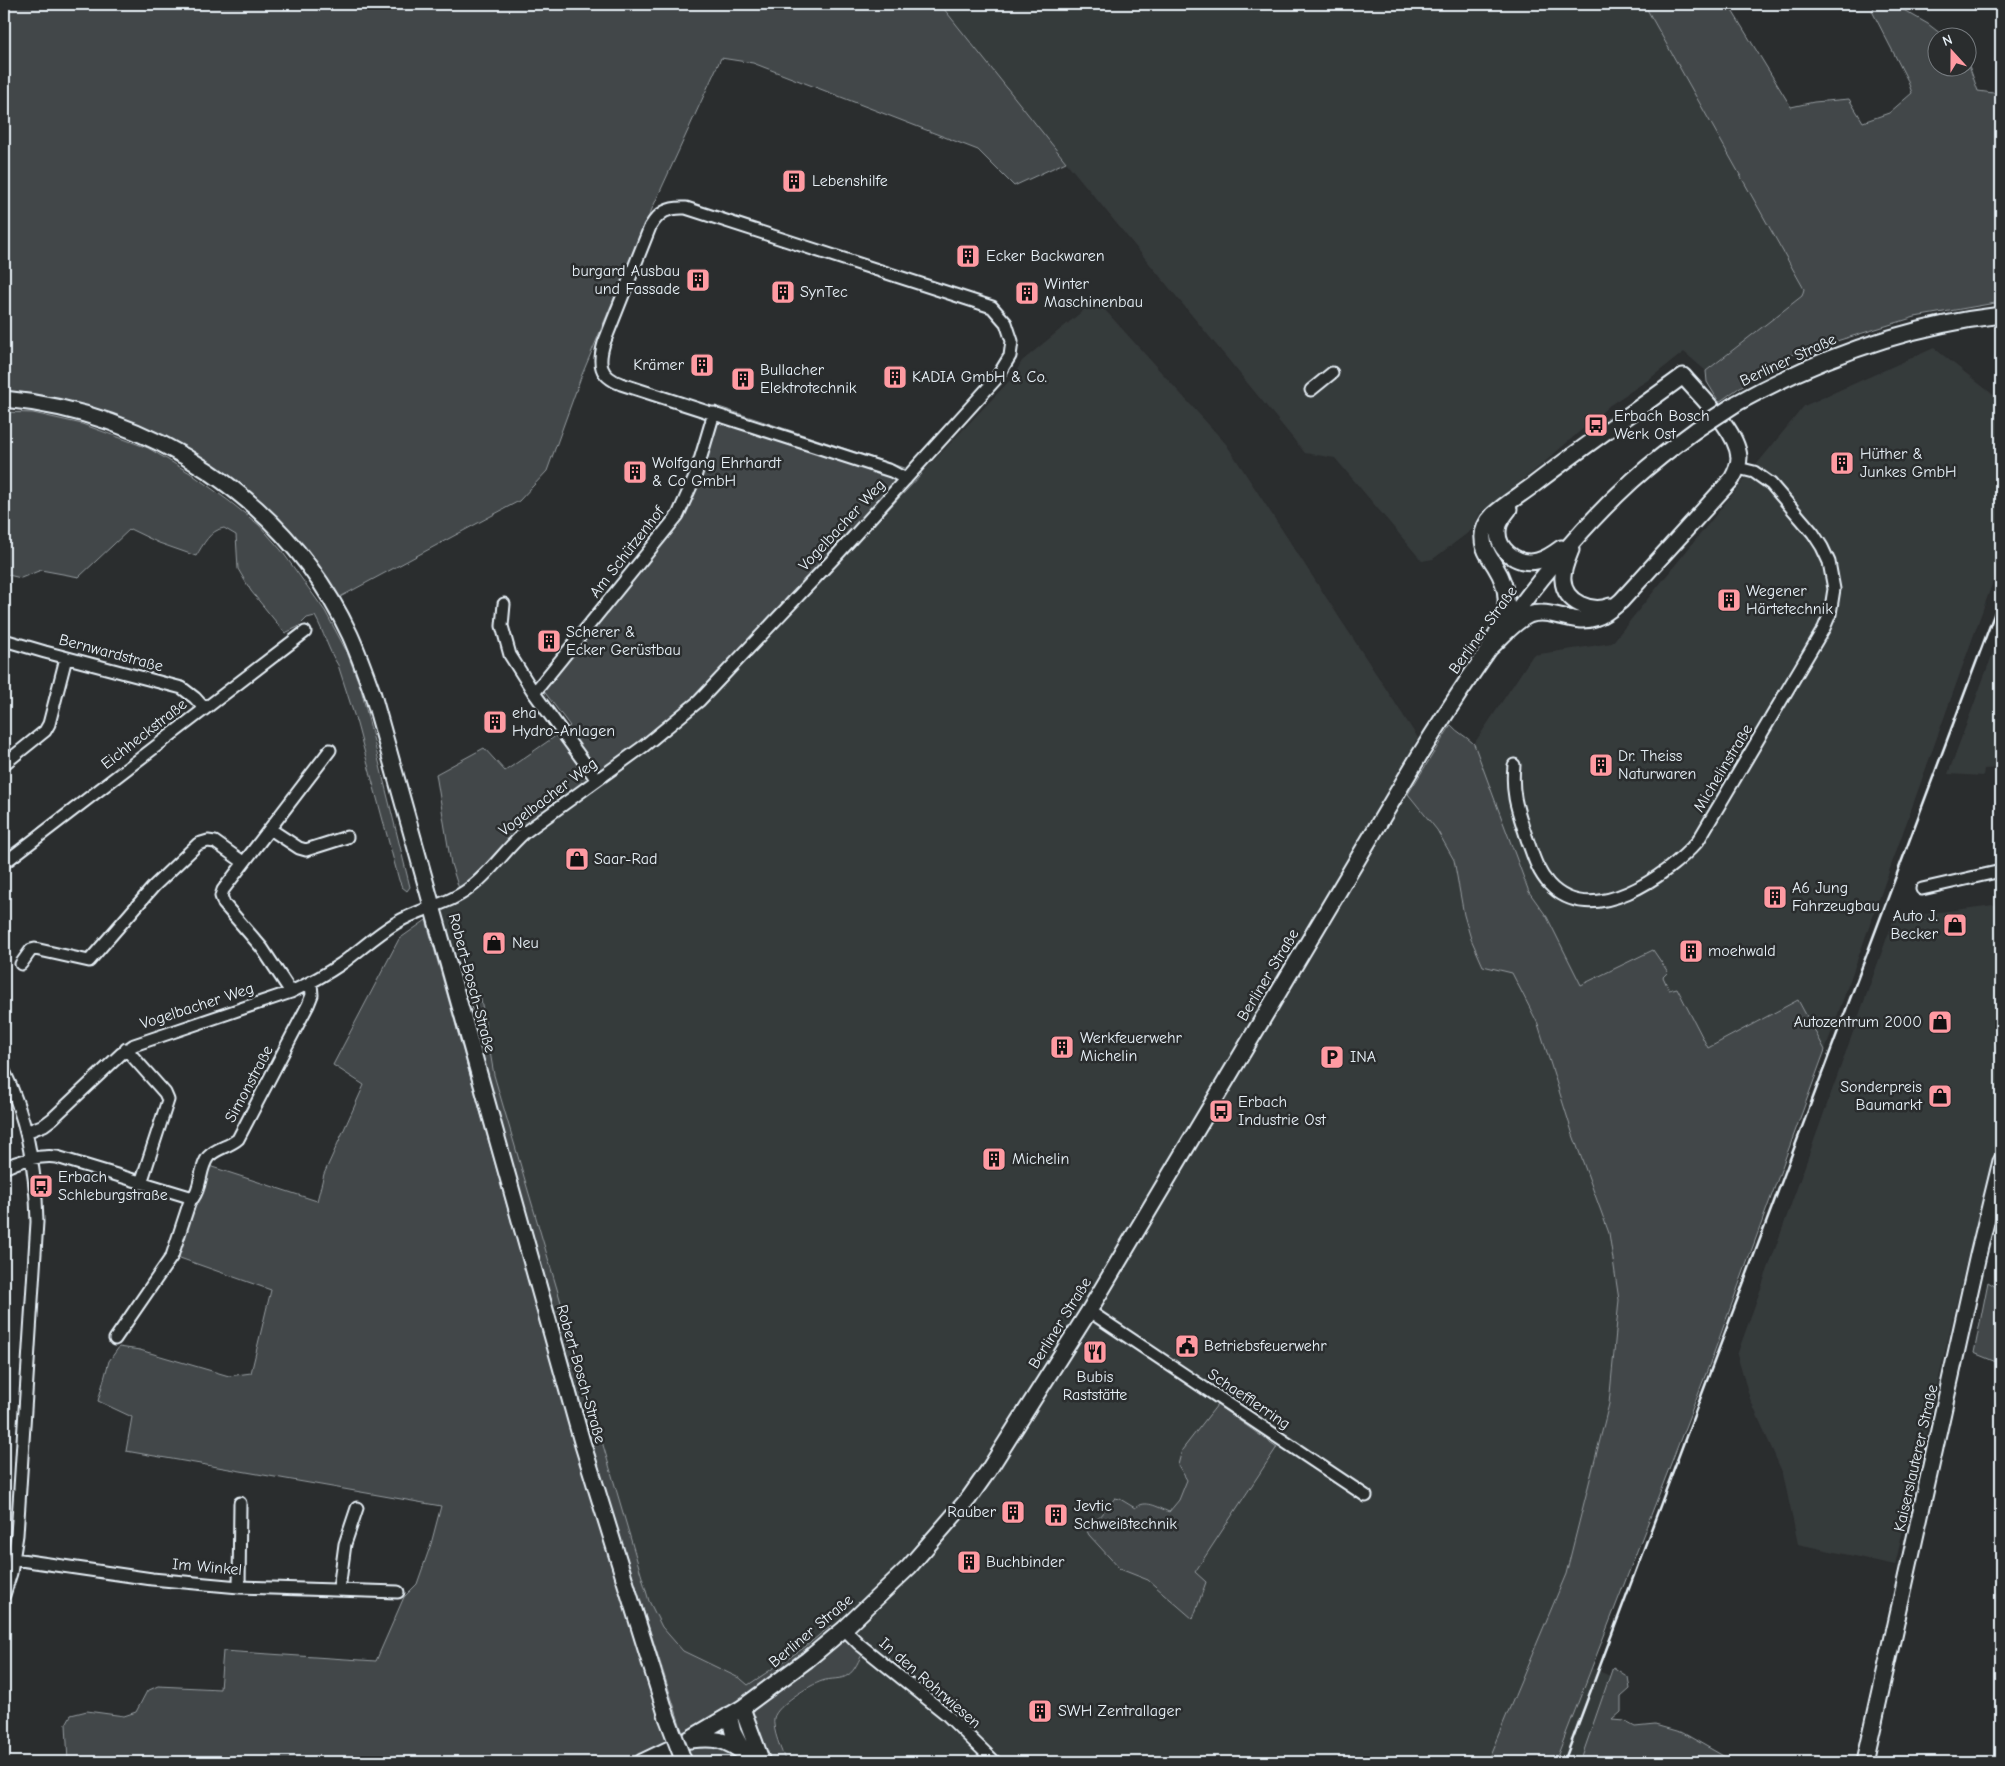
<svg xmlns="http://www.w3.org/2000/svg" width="2005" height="1766" font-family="'Comic Neue',sans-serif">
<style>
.built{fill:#363a3b;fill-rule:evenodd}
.green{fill:#424648;stroke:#959ca0}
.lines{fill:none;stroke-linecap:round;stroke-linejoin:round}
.street-casing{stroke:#e8f1f8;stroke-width:15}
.secondary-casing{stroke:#e8f1f8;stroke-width:19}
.street{stroke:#2a2d2e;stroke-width:11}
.secondary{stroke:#2a2d2e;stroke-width:15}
.rail{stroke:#e8f1f8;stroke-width:2.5}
.secondary-bridge-casing{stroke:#e8f1f8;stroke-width:19;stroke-linecap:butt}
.secondary-bridge{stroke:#2a2d2e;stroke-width:15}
.labels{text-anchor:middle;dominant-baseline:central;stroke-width:5;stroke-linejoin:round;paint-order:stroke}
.poi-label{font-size:16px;fill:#e8f1f8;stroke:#2a2d2e;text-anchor:start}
.street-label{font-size:16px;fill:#e8f1f8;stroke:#2a2d2e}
</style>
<rect width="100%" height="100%" fill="#2a2d2e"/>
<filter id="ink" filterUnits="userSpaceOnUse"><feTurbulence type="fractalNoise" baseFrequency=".02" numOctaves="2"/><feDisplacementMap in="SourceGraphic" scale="10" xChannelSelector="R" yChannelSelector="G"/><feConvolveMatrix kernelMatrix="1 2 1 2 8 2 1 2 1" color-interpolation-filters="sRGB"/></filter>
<g filter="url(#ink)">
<path class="built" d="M940 4H1644L1804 289 1802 296 1706 371 1684 352 1648 380 1610 405 1539 467 1480 513 1473 529 1433 559 1422 561 1335 458 1305 453 1066 162Z
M1096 300 1226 444 1418 738 1414 744 1424 768 1408 794 1437 830 1454 860 1464 915 1471 939 1512 973 1538 1024 1573 1135 1609 1233 1619 1300 1609 1404 1566 1575 1487 1762H786L774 1723V1716L782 1706 818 1682 829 1678 846 1677 831 1625 805 1647 748 1685 741 1679 683 1651 662 1627 649 1601 494 1075 480 994 470 995 442 913 462 898 512 848 659 743 702 704 1013 377 1022 361ZM1277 1447 1195 1572 1193 1618 1148 1580 1120 1569V1499L1135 1508 1148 1503 1169 1512 1179 1500 1187 1480 1178 1465Z
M1934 348 2001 401V559L1825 1050 1798 1000 1708 1048 1677 988 1669 990 1662 977 1668 972 1653 950 1581 985 1547 917 1529 892 1474 744 1533 655 1612 643 1804 406Z
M2001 631V768L1984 769 1983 776 1948 774Z
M2001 904V1128L1965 1267 1895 1565 1798 1544 1783 1474 1750 1399 1737 1355 1894 918Z
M1592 1668 1610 1676 1580 1762H1555Z"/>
<path class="green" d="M4 4H940L1066 162 1014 186 978 150 753 63 721 58 647 220 581 377 547 471 519 501 340 597 314 565 204 461 4 394Z
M1644 4H1728L1791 107 1814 102 1849 99 1863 122 1889 113 1912 93 1907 79 1872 11 1876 4H1893L1928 24 1945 37 1938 38V68H1968V63L1978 91 2001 94V302L1915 317 1791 355 1777 361 1719 402 1707 382 1706 371 1802 296 1804 289Z
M719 407 922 474 702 704 659 743 512 848 462 898 451 864 436 774 484 748 505 771 570 726 543 690 684 514 700 475Z
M4 412 33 413 82 424 148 448 190 473 229 501 259 525 281 550 325 611 347 652 361 689 410 887 407 891 402 887 399 880 357 724 338 665C328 650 324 632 315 616L307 618 298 627 285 633 251 591 238 569 236 535 224 528C210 530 203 545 196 556L159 543 130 529 79 577 41 570 21 578 4 574Z
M1451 725C1458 733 1466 736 1474 744L1529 892 1547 917 1581 985 1653 950 1668 972 1663 977 1669 990 1677 988 1708 1048 1798 1000 1825 1050 1712 1358 1555 1762H1487L1566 1574 1609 1404 1619 1300 1609 1233 1573 1135 1538 1024 1512 973 1483 966 1471 939 1464 915 1454 860 1437 830 1408 794Z
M426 920 514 1231 621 1594 674 1762H68L66 1724 71 1715 87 1711 124 1716 136 1712 147 1691 158 1686 220 1689 223 1651 376 1661 404 1597 417 1584 431 1544 441 1506 126 1451 132 1417 98 1401 109 1361 119 1347 140 1350 229 1376 251 1373 271 1290 177 1257 195 1203 201 1197 209 1166 317 1201 324 1174 364 1085 333 1065 399 939Z
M480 993 494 1075 649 1601 662 1627 683 1651 741 1679 748 1685 805 1647 831 1625 863 1653C859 1659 855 1671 848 1675 842 1680 830 1678 822 1681 810 1685 777 1705 774 1718 772 1729 782 1752 786 1762H692L606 1493 495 1101 478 1039 470 995Z
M1988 1282 2001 1290V1364L1974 1353Z
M1217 1405 1277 1447 1195 1572 1206 1582 1193 1619 1148 1580 1120 1569 1089 1535 1087 1531 1115 1498 1120 1499 1135 1508C1146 1499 1157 1507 1169 1512L1179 1500 1187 1480 1178 1465 1182 1450Z
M1613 1667 1628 1677 1630 1689 1621 1697V1712L1612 1720 1624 1721 1635 1727 1655 1725 1683 1733 1734 1762H1580Z"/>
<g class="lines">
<g class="street-casing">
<path id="street" d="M1311 390 1332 373
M504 604 502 626 510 655 534 693 597 780
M4 640 45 652 182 688 195 698 204 708
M534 693 678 515 695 477 714 413
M4 764 45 731 49 724 66 658
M1514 765C1511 795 1518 811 1527 839 1533 855 1537 871 1549 884 1591 930 1667 876 1698 841L1824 628 1830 614 1834 589 1829 562 1822 547 1813 533 1771 484 1754 472 1738 468
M270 829 299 848 306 850 347 837
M4 863 305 632
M1922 889 2001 871
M21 964 31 950 35 949 89 961 154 886 198 844 208 841 215 842 243 862
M291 992 262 948 224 904 221 896 223 890 330 750
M126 1049 165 1093 168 1100 141 1183
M4 1071C27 1118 36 1170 37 1222L17 1535 11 1573 4 1595
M26 1132 44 1125 52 1119 121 1054 134 1045 291 992C308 984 325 975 341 964 359 951 376 935 396 923 420 908 449 905 471 887 489 874 506 849 524 833L644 746 699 701 836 556 996 379 1010 356 1012 341 1006 323 992 307 686 208C668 207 659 212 650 227L604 343C598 363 599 376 621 384L891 471 906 479
M4 1168C21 1160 38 1155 57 1157L193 1198C202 1186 199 1169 208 1157 216 1148 229 1147 238 1139L308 1005 312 995 311 983
M1089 1311 1366 1496
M115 1339 172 1256 191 1198
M14 1559 152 1579 239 1587 398 1592
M239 1587 240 1503
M339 1589 345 1544 357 1508
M844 1629 859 1644 946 1714 995 1762"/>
</g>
<g class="secondary-casing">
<path id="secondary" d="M1683 376C1700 396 1737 430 1739 457 1739 465 1736 472 1732 479L1621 601C1613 608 1604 615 1595 618 1573 626 1551 607 1529 615 1515 621 1502 637 1490 648 1505 616 1515 598 1495 566 1490 558 1483 549 1483 539 1482 530 1487 521 1493 515 1506 503 1522 494 1536 483 1584 446 1634 412 1683 376Z
M4 399C152 413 286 499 350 635 359 655 366 675 373 695L582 1442 667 1717
M1737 403C1820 357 1907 326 2001 315
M1509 509C1505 514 1501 519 1499 525 1493 548 1517 566 1537 561 1546 559 1553 554 1561 548
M1571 550C1567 560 1562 570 1563 580 1564 603 1592 613 1610 606
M742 1708 762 1762
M729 1715 733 1732 743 1751
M690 1740C715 1737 725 1739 745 1754
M642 1762 686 1741 742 1708 807 1660 844 1629 909 1567 969 1498 988 1471 1089 1311 1419 756C1480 658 1547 559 1632 481 1653 462 1675 445 1697 429
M1865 1762 1978 1255 2001 1161"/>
</g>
<use href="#street" class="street"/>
<use href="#secondary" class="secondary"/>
<path class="rail" d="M1564 1762 2001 596"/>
<g class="secondary-bridge-casing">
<path id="secondary-bridge" d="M1697 429 1737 403
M667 1717 684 1762"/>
</g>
<use href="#secondary-bridge" class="secondary-bridge"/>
</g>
</g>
<defs>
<g id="building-square" transform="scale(1.25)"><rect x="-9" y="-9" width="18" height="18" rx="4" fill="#ff9aa2" stroke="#2a2d2e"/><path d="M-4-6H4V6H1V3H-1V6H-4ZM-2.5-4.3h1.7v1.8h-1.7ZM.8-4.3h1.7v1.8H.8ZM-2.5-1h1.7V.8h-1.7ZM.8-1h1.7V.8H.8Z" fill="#111"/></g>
<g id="bus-square" transform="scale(1.25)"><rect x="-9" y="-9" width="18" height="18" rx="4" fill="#ff9aa2" stroke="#2a2d2e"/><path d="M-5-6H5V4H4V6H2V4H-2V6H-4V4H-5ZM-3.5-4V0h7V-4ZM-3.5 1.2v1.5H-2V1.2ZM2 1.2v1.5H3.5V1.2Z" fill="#111"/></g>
<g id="shop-square" transform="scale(1.25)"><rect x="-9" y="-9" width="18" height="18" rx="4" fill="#ff9aa2" stroke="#2a2d2e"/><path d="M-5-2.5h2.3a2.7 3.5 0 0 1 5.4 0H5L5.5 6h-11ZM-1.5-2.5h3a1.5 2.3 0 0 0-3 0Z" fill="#111"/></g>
<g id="parking-square" transform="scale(1.25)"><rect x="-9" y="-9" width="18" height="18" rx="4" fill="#ff9aa2" stroke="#2a2d2e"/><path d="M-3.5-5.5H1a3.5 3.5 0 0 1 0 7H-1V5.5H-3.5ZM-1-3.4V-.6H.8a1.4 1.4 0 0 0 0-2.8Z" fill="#111"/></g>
<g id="civic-square" transform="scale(1.25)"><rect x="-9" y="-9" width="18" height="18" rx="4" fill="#ff9aa2" stroke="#2a2d2e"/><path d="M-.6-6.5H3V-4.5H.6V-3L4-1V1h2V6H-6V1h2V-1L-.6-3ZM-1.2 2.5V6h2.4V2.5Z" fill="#111"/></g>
<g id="restaurant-square" transform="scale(1.25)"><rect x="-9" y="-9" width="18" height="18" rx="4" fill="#ff9aa2" stroke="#2a2d2e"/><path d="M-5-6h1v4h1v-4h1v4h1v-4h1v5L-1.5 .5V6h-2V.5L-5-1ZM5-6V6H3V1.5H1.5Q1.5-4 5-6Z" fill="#111"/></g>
</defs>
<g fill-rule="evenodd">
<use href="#building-square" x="794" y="181"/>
<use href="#building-square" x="968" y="256"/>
<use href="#building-square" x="698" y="280"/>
<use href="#building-square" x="783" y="292"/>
<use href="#building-square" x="1027" y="293"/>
<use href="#building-square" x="702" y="365"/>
<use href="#building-square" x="895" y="377"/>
<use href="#building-square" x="743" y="379"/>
<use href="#bus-square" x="1596" y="425"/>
<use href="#building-square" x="1842" y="463"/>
<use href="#building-square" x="635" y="472"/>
<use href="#building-square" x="1729" y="600"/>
<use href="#building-square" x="549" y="641"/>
<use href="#building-square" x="495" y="722"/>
<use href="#building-square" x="1601" y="765"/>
<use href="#shop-square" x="577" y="859"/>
<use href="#building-square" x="1775" y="897"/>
<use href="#shop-square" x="1955" y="925"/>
<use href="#shop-square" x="494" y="943"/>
<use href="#building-square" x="1691" y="951"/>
<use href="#shop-square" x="1940" y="1022"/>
<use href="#building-square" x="1062" y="1047"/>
<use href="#parking-square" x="1332" y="1057"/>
<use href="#shop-square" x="1940" y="1096"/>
<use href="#bus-square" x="1221" y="1111"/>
<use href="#building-square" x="994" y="1159"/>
<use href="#bus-square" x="41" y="1186"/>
<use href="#civic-square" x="1187" y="1346"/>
<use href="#restaurant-square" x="1095" y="1352"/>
<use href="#building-square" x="1013" y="1512"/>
<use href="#building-square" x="1056" y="1515"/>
<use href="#building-square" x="969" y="1562"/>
<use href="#building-square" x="1040" y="1711"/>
</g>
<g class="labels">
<g class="poi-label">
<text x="812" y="181">Lebenshilfe</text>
<text x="986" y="256">Ecker Backwaren</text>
<text x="680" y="271" text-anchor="end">burgard Ausbau<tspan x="680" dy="18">und Fassade</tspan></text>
<text x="1044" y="284">Winter<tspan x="1044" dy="18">Maschinenbau</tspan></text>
<text x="800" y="292">SynTec</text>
<text x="684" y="365" text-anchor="end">Krämer</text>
<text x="760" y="370">Bullacher<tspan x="760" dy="18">Elektrotechnik</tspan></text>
<text x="912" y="377">KADIA GmbH &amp; Co.</text>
<text x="1614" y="416">Erbach Bosch<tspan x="1614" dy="18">Werk Ost</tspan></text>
<text x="1860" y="454">Hüther &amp;<tspan x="1860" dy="18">Junkes GmbH</tspan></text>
<text x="652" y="463">Wolfgang Ehrhardt<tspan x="652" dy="18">&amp; Co GmbH</tspan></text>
<text x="1746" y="591">Wegener<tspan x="1746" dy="18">Härtetechnik</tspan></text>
<text x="566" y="632">Scherer &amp;<tspan x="566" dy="18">Ecker Gerüstbau</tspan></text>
<text x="512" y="713">eha<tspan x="512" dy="18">Hydro-Anlagen</tspan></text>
<text x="1618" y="756">Dr. Theiss<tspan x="1618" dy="18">Naturwaren</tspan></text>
<text x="594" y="859">Saar-Rad</text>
<text x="1792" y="888">A6 Jung<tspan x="1792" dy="18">Fahrzeugbau</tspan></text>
<text x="1938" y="916" text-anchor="end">Auto J.<tspan x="1938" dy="18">Becker</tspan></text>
<text x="512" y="943">Neu</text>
<text x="1708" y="951">moehwald</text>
<text x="1922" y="1022" text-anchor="end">Autozentrum 2000</text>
<text x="1080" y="1038">Werkfeuerwehr<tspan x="1080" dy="18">Michelin</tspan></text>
<text x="1350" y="1057">INA</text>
<text x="1922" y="1087" text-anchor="end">Sonderpreis<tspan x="1922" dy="18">Baumarkt</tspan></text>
<text x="1238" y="1102">Erbach<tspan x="1238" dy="18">Industrie Ost</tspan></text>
<text x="1012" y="1159">Michelin</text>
<text x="58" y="1177">Erbach<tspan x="58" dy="18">Schleburgstraße</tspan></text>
<text x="1204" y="1346">Betriebsfeuerwehr</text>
<text x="1095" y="1377" text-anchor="middle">Bubis<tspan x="1095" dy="18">Raststätte</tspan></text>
<text x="1074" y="1506">Jevtic<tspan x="1074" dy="18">Schweißtechnik</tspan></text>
<text x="996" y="1512" text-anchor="end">Rauber</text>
<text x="986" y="1562">Buchbinder</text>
<text x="1058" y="1711">SWH Zentrallager</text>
</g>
<g class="street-label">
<text transform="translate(1788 360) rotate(-25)">Berliner Straße</text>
<text transform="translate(842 525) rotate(-47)">Vogelbacher Weg</text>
<text transform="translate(627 552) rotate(-52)">Am Schützenhof</text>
<text transform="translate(1483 630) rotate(-54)">Berliner Straße</text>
<text transform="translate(111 653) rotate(15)">Bernwardstraße</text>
<text transform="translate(144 734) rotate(-38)">Eichheckstraße</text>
<text transform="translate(1723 768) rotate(-59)">Michelinstraße</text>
<text transform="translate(548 797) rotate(-37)">Vogelbacher Weg</text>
<text transform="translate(1268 975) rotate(-59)">Berliner Straße</text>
<text transform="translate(472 983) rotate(75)">Robert-Bosch-Straße</text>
<text transform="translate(197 1006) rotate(-18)">Vogelbacher Weg</text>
<text transform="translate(249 1084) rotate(-62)">Simonstraße</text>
<text transform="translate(1060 1323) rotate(-58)">Berliner Straße</text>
<text transform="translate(581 1374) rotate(74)">Robert-Bosch-Straße</text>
<text transform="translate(1249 1399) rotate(34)">Schaefflerring</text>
<text transform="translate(1916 1458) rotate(-77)">Kaiserslauterer Straße</text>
<text transform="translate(207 1567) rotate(5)">Im Winkel</text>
<text transform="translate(811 1631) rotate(-40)">Berliner Straße</text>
<text transform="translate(930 1683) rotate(41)">In den Rohrwiesen</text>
</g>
</g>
<rect width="2005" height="1766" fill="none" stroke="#2a2d2e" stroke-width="20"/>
<rect x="10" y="10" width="1985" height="1746" fill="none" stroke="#e8f1f8" stroke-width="2" filter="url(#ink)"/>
<g transform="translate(1952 52) rotate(339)"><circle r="24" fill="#2a2d2e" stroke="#767b7f"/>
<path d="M0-4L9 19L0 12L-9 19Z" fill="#ff9aa2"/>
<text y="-8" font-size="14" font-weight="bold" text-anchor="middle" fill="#e8f1f8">N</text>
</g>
</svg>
